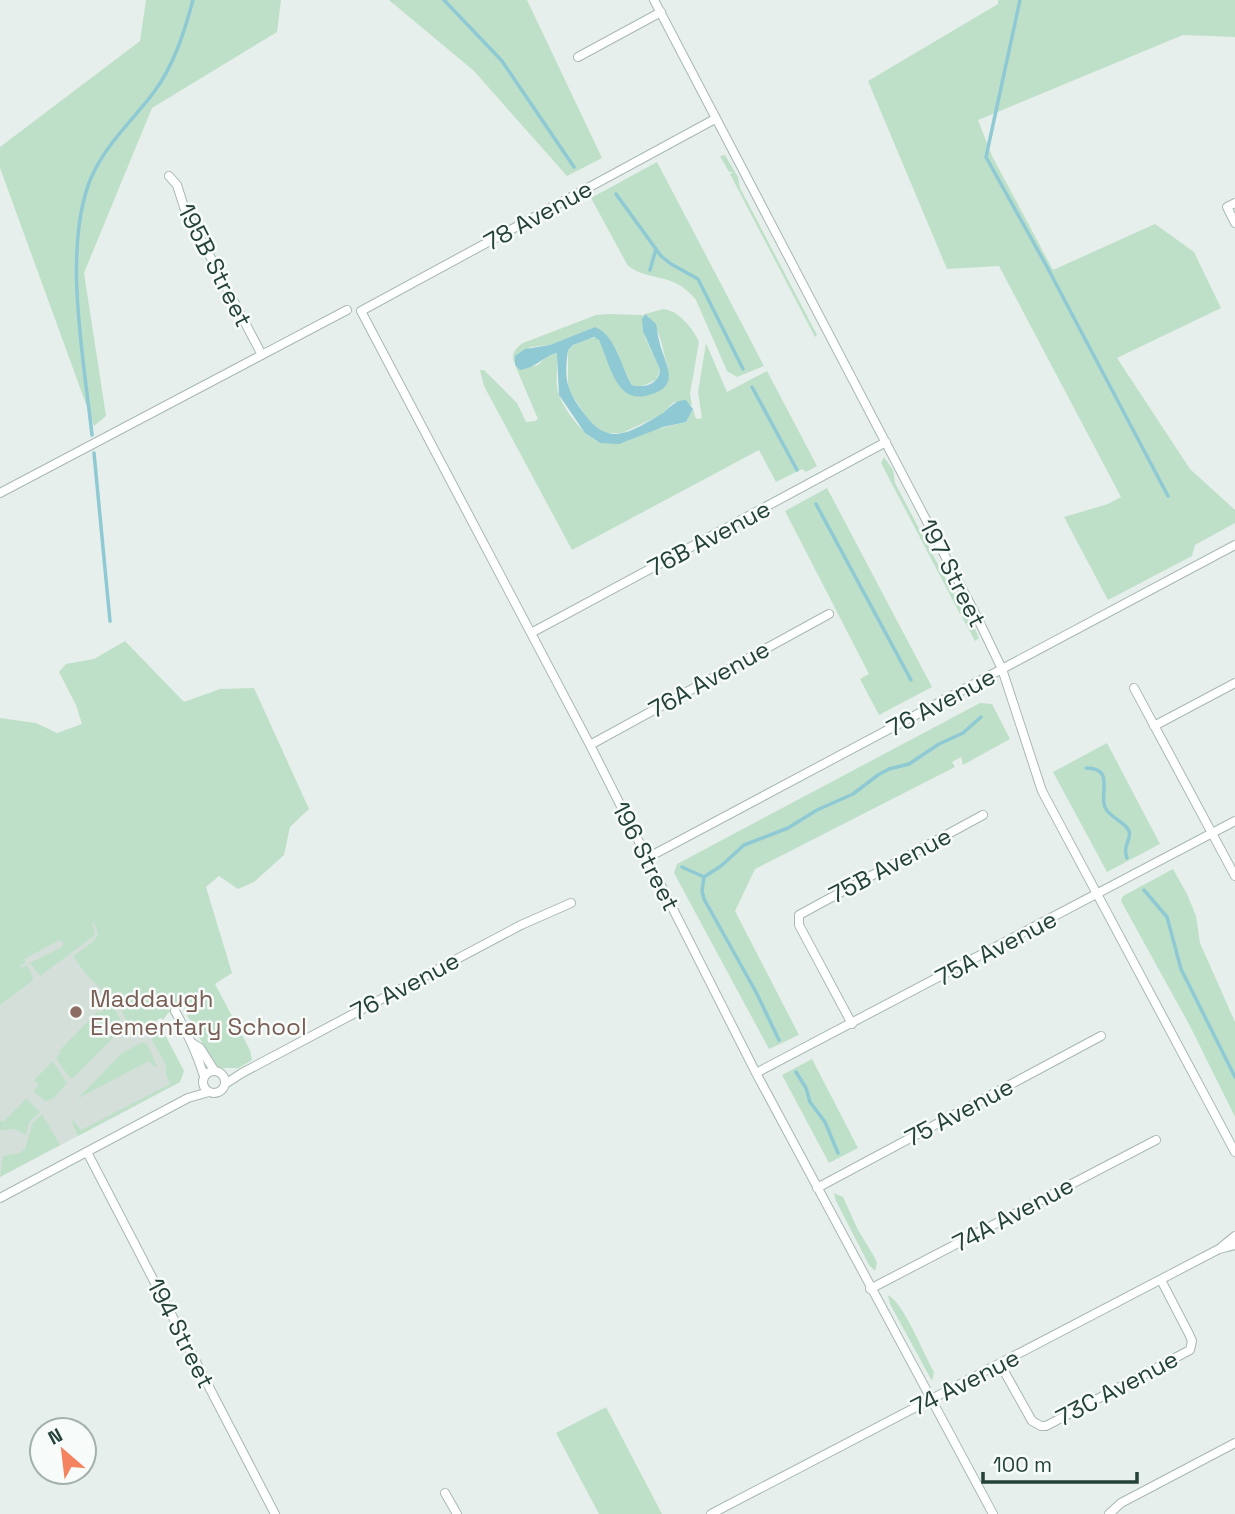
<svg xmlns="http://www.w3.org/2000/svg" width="1235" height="1514" font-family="'Space Grotesk',sans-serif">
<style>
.built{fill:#d4dfda}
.green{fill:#bfe0c8}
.water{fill:#8ec9d4}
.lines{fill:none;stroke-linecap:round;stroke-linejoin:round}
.stream{stroke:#8ec9d4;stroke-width:3.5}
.street-casing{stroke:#a8b8b2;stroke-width:10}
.street{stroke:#fff;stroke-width:8}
.education-dot{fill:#8d6e63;stroke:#f7fbf9;stroke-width:2.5}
.labels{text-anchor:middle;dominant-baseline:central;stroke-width:5;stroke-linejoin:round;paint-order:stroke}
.street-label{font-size:24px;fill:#24423a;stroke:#f7fbf9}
.education-label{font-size:24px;fill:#785e54;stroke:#f7fbf9;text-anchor:start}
</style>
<rect width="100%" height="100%" fill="#e6efeb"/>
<path class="built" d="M66 850 184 1071 180 1082 0 1177V884Z"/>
<path class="green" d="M146 0H281L277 32 152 108 84 273 106 416 94 426 0 168V147L140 41Z
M389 0H527L602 158 567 176 474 71Z
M998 0H1235V37L1183 35 978 120 992 156 1053 270 1155 224 1194 252 1221 308 1117 358 1190 469 1235 510V523L1195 545 1192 556 1108 600 1064 517 1108 504 1121 497 999 266 947 269 868 81 998 4Z
M725 155 738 177 740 188 817 335 815 337 730 174 733 172H729L720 156Z
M657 162 764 366 737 377 727 371 696 300C673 271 652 283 628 266L591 198Z
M663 309C678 310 693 328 699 342L690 394 692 405 674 402 661 415 622 433H604L590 422 568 389V350C574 343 588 337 597 338 617 363 611 411 659 391L668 368C662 349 661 327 645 314Z
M608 314 643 315 645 337 660 370 656 380 640 387 632 385 605 333 595 327 551 345 530 347 514 363C511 354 515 348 523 343L596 315Z
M706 343 727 392 767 371 817 466 806 472 802 469 776 482 759 450 572 550 484 386 480 370H484L517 403 526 422 535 421 538 419 515 365 519 369 538 365 546 357 558 353C558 365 555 381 558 392 564 411 583 434 600 443L686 422 693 409 696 419 702 418 698 392Z
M884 457 893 470 895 483 961 608C969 617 974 626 979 638L975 641 962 617 963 613 960 614 881 463Z
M827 488 932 687 879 715 860 679 869 674 785 511Z
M125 641 184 702 220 689 254 688 309 809 290 827 284 855 254 882 238 889 219 876 206 887 232 973 215 984 250 1050 252 1060 239 1068H219L214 1064 182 1006 168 1013 163 1020 161 1018 140 1028 129 1025 116 1000 122 994 121 991 109 997 85 973 73 956 93 942 98 934 94 922 92 924 95 931 94 936 40 976 30 963 60 948 63 946V942L60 940 24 959 26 962 20 966 21 968 27 965 33 977 32 981 0 1005V718L36 723 57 733 82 724 76 705 59 672 66 664 94 659Z
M980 703 992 704 1010 739 963 765 961 757 952 762 955 767 755 869 735 911 799 1035 769 1049 674 873 677 864Z
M1107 743 1160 844 1107 872 1053 772Z
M1173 869 1187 894 1196 916 1200 943 1235 1022V1117L1190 1026 1121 901 1123 896Z
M109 1005 113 1006 122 1023V1029L73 1078H70L56 1058 61 1053 59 1051 98 1011 100 1013Z
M163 1031 184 1071 180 1082 78 1136 72 1123 73 1120 81 1130 170 1084 166 1074V1065L152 1040 154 1036Z
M142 1042 147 1044 157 1066 154 1067 149 1061 77 1099 121 1054Z
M812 1059 858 1148 829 1163 782 1075Z
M53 1061 67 1083 53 1099 45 1101 33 1091 39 1085 34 1080Z
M26 1099 40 1112 29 1122 26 1135 15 1129 0 1130V1120L3 1122Z
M42 1114 60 1145 0 1177 3 1156 19 1153 25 1149 32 1124Z
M834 1193 843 1197 858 1230 875 1258 877 1263 875 1271 869 1265 836 1201Z
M888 1295C904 1303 924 1355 934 1372L932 1381 890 1304Z
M606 1407 662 1514H599L556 1433Z"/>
<path class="water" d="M645 314 656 324C658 330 657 335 659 340 663 362 684 386 649 395 640 398 630 397 623 390 611 378 606 355 599 340L594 337 573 345 568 350C564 379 566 389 583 412 607 446 626 435 658 416 670 410 671 401 686 400L693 409 686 422 663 427 619 444 600 443 585 433 559 395 557 353C542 357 536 368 520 370L515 365V356L525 349 550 345 595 327C616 335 621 368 632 385 644 389 659 384 660 370L643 331 642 319Z"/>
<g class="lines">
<path class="stream" d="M444 0 502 61 574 167
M1020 0 986 157 1046 265 1168 496
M616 194 661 256 671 264 698 279 743 369
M650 270 656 249
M752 387 797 470
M92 435C84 360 62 248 91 178 105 145 133 120 154 92 174 65 184 33 193 0
M94 453 110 621
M816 504 911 680
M1086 768C1115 768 1099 793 1105 807 1109 818 1125 821 1129 831 1132 840 1122 845 1127 858
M682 867 704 877
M1144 890 1167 917 1181 969 1235 1077
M779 1040 756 992 704 899 702 891 704 877 721 866 744 845 788 828 817 810 853 794 878 775 889 769 909 764 939 744 963 733 981 717
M796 1072 806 1088 810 1102 825 1122 838 1153"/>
<g class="street-casing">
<path id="street" d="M654 0 977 617 1002 669 1042 791 1235 1152
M578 57 661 12
M715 119 361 311 590 745 756 1073 993 1514
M169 176 177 185 184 207 262 355
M1235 203 1227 207 1235 223
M0 493 347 310
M531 633 886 442
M1134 688 1235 876
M1154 726 1235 683
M590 745 829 614
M647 858 1235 545
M175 1011C187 1032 197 1054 204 1076
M852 1024 799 925V915L983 815
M192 1043 200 1048 214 1070
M203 1082a11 11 0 1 1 22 0a11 11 0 1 1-22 0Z
M756 1073 1235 821
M225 1084 242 1073 521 925 571 903
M87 1152 275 1514
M817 1188 1101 1036
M0 1198 188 1098 209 1092
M1219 1249 1235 1236
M870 1289 1156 1140
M1000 1364 1032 1421 1041 1426H1046L1190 1350 1192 1341 1189 1334 1161 1280
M445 1493 457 1514
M711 1514 1219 1249 1235 1245
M1109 1514 1121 1503 1235 1443"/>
</g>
<use href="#street" class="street"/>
</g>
<circle class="education-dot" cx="76" cy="1012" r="7"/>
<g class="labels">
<g class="street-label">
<text transform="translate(538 215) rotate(-29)">78 Avenue</text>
<text transform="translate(215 265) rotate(63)">195B Street</text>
<text transform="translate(709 538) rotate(-28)">76B Avenue</text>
<text transform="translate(953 573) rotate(63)">197 Street</text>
<text transform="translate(709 679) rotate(-29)">76A Avenue</text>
<text transform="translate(941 702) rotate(-28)">76 Avenue</text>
<text transform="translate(646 856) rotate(63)">196 Street</text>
<text transform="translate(890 865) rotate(-28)">75B Avenue</text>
<text transform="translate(996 948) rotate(-28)">75A Avenue</text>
<text transform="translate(405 986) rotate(-28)">76 Avenue</text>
<text transform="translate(959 1112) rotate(-28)">75 Avenue</text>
<text transform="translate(1013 1214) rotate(-28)">74A Avenue</text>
<text transform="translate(181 1333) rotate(63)">194 Street</text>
<text transform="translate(965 1382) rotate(-27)">74 Avenue</text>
<text transform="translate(1117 1388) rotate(-28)">73C Avenue</text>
</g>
<g class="education-label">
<text x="90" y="998">Maddaugh<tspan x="90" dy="28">Elementary School</tspan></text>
</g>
</g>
<g transform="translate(63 1451) rotate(332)"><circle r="33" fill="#f7fbf9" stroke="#a3b1ad" stroke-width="2"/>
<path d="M0-5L12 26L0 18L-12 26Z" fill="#f4845f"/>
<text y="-10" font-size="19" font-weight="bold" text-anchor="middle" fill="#24423a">N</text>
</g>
<path d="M983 1472v10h154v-10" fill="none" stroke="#24423a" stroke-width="3.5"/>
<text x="993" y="1472" font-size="21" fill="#24423a" stroke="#f7fbf9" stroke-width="5" paint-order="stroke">100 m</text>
</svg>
